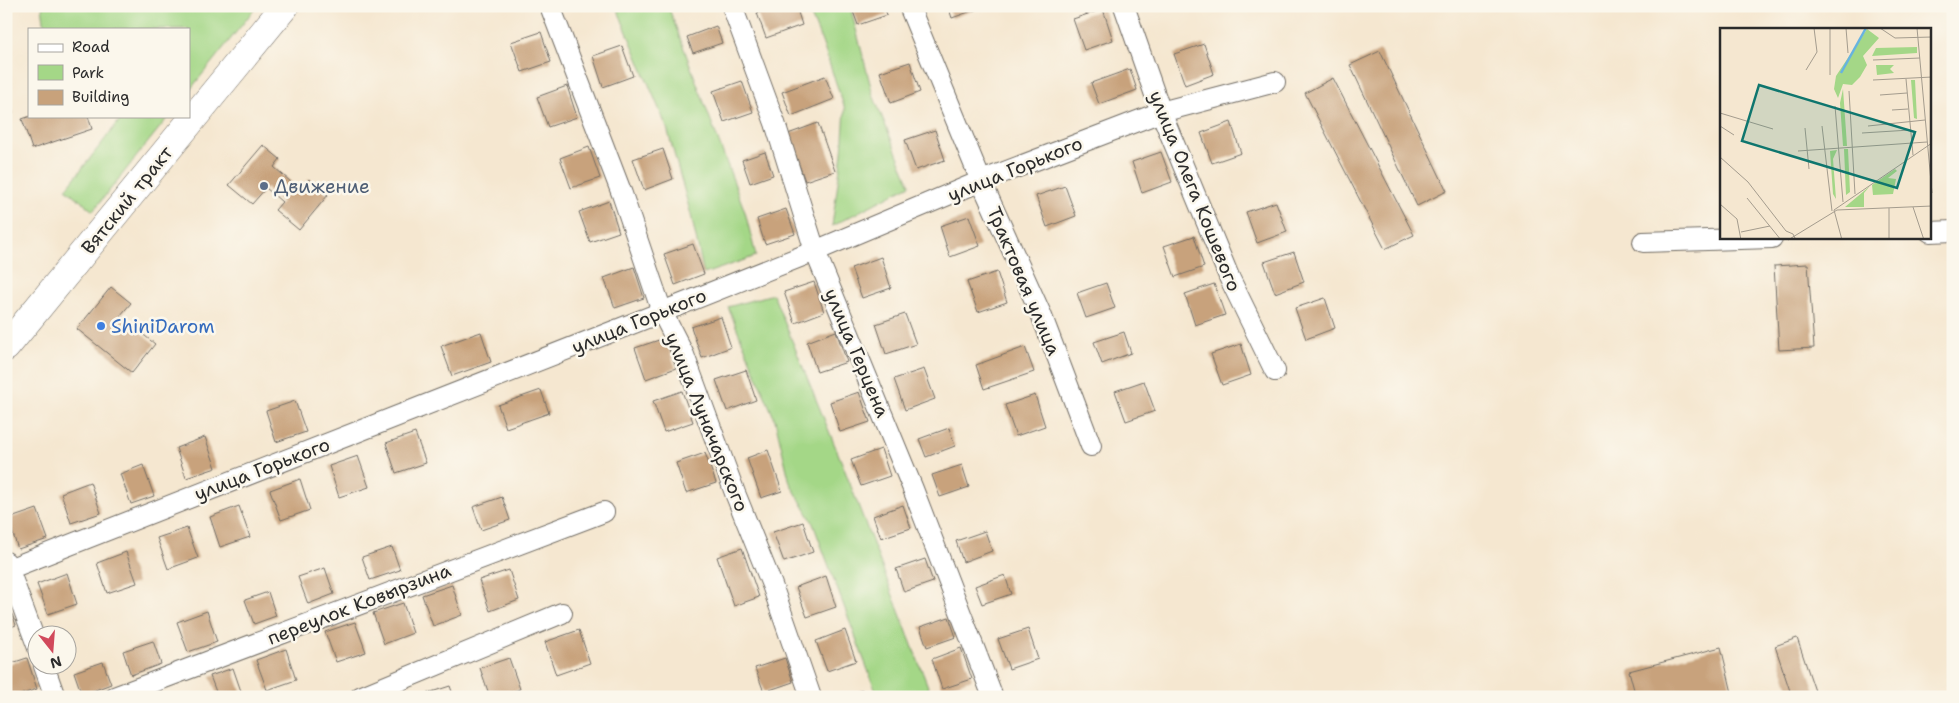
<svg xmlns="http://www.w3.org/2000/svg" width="1959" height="703" font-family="'Shantell Sans',sans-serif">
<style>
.green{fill:#a4d787;stroke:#688159}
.building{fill:#c8a27b}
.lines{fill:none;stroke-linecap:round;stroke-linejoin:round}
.street-casing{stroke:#726d65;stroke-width:22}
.secondary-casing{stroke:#726d65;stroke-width:29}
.street{stroke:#fff;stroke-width:20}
.secondary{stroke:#fff;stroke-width:28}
.service-dot{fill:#5c6f8a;stroke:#fbf7ec;stroke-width:2}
.shop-dot{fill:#3f7fe0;stroke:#fbf7ec;stroke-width:2}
.labels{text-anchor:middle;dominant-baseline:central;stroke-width:5;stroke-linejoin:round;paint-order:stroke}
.street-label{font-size:19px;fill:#2b2b2b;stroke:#fbf7ec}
.service-label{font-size:19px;fill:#4e5e75;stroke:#fbf7ec;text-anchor:start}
.shop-label{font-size:19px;fill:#366cbe;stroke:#fbf7ec;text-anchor:start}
.inset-river{fill:none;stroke:#67b3e0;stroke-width:2.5}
.inset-road{fill:none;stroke:#a49c8e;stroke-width:1}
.view{fill:#0f766e;fill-opacity:0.15;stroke:#0f766e;stroke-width:2.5}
.inset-edge{fill:none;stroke:#2b2b2b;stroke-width:2.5}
</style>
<rect width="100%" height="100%" fill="#fbf7ec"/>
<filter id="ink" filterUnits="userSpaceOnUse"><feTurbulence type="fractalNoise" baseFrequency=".02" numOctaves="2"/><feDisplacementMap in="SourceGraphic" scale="10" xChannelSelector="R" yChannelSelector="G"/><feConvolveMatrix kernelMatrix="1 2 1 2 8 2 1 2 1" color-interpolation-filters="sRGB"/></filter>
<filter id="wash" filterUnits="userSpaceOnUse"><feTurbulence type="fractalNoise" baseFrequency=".0096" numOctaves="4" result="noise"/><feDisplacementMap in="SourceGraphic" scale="20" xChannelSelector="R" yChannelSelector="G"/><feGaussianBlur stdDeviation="1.12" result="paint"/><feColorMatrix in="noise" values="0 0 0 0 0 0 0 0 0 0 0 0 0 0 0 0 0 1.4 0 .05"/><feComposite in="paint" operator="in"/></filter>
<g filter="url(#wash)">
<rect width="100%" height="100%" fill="#f5e7d0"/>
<path class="green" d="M42 6H257L189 91V29H45Z
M616 6H668L745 212 756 256 704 274 691 215 667 128Z
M807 6H850L873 95 910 185 832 226 842 153 845 109 822 42Z
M123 116H169L93 211 66 189Z
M773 294 842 463 932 697H878L812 521 790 483 775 420 728 307Z"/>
<g id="blocks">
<path class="building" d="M776 6H796L802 25 766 38 757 13Z
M851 6H884L887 15 858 25Z
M948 6H983V7L952 18Z
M1103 9 1113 40 1084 50 1073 19Z
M716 26 722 43 693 53 687 37Z
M541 32 551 62 522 72 511 42Z
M1204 44 1214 74 1185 85 1174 54Z
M622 46 633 76 603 87 593 56Z
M1380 51 1447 191 1417 206 1350 65Z
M910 62 920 92 891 103 880 72Z
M1130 69 1137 90 1099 104 1091 83Z
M825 76 834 99 791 116 782 92Z
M1333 78 1414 235 1385 249 1305 93Z
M742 81 753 112 724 122 713 91Z
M567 86 577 117 548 127 537 97Z
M6 92 13 113 6 116Z
M31 116H88L92 129 32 149 22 119Z
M1231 122 1241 153 1212 163 1201 133Z
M818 123 835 171 805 181 788 134Z
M935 130 945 160 916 170 905 140Z
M263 145 280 159 274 167 300 190 309 179 328 195 299 230 275 210 282 202 266 188 252 204 229 185Z
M589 147 600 178 571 188 560 158Z
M663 149 673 179 644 190 633 159Z
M765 152 773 175 750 183 742 160Z
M1161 152 1172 182 1142 193 1132 162Z
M1065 186 1076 216 1047 227 1036 196Z
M609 201 619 232 590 242 579 212Z
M1276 202 1287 232 1257 243 1246 212Z
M786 209 795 234 765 244 757 219Z
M969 216 980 246 950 257 940 226Z
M1194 236 1204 267 1175 277 1164 246Z
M693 244 704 274 675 285 664 254Z
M1294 252 1304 282 1275 293 1264 262Z
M881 257 891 288 862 298 851 268Z
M1808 264 1814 348 1779 350 1774 266Z
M634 267 644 298 615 308 604 278Z
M997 272 1007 302 978 312 967 282Z
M814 282 824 312 795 323 784 292Z
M1106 283 1115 308 1086 318 1077 293Z
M1214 284 1225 315 1195 325 1185 294Z
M111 287 131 303 120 316 155 344 132 373 77 329Z
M1325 298 1335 328 1306 339 1295 308Z
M905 314 916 344 886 354 876 324Z
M721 317 731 347 702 358 691 327Z
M836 331 847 362 817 372 807 342Z
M481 332 491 362 452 376 441 346Z
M1124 332 1131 353 1102 364 1094 342Z
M665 338 676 368 646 379 635 348Z
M1241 344 1251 375 1222 385 1211 354Z
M1025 347 1034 372 984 389 976 365Z
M924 369 935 399 905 410 894 379Z
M746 370 756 400 727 411 716 380Z
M1144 381 1155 411 1126 421 1115 391Z
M541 390 549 413 506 428 498 405Z
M682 391 693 422 664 432 653 401Z
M859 392 870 422 840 432 830 402Z
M1035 395 1045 426 1016 436 1005 405Z
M295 401 306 432 276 442 266 411Z
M949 428 955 446 926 457 919 439Z
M415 433 426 463 396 473 386 443Z
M205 437 216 468 186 478 176 448Z
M881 449 890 476 861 486 851 460Z
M768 450 782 491 761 498 747 458Z
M705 453 716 483 686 493 676 463Z
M358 456 369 487 339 497 329 466Z
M143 465 154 496 131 504 120 474Z
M962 465 969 487 940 497 932 475Z
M300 479 310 510 281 520 270 490Z
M90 482 101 513 71 523 61 493Z
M502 497 510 520 481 530 473 507Z
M903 505 911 528 881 538 873 516Z
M239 506 250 537 220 547 210 517Z
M37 509 48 539 18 549 8 519Z
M803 522 813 552 784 562 773 532Z
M187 528 198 558 168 569 157 538Z
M985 531 992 551 963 562 956 541Z
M392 547 400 570 370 580 362 557Z
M742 548 759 597 734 606 717 557Z
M126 552 137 583 107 593 97 563Z
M925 559 933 582 904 592 896 569Z
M325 568 334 594 308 604 298 577Z
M509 570 519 600 490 611 479 580Z
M67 573 77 604 48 614 37 584Z
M1005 575 1011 594 982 604 975 586Z
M826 576 836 607 807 617 796 587Z
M452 585 462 615 433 626 422 595Z
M268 592 276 616 254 624 245 600Z
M6 598 16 625 6 629Z
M403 603 413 633 384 644 373 613Z
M207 611 217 642 188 652 177 622Z
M949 617 956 637 927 647 920 627Z
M355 622 366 652 336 662 325 632Z
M1028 629 1038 659 1009 669 998 639Z
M579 630 590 663 556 675 545 642Z
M845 630 856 661 827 671 816 641Z
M1797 638 1817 697H1792L1775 646Z
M153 641 161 664 131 675 123 651Z
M1721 647 1733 697H1636L1629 671Z
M961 648 972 679 942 689 932 659Z
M286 649 296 680 267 690 256 660Z
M27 658 37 689 14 697H7L6 665Z
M509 658 520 689 497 697H490L480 668Z
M785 658 793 682 764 692 755 668Z
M103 662 111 684 82 695 74 672Z
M233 668 243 697H218L210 676Z
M450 686 454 697H419V696Z
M863 690 866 697H844V696Z"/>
</g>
</g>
<g filter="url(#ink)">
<use href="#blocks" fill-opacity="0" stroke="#726d65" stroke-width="1"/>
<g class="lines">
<g class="street-casing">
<path id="street" d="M550 6 622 194 662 312 684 355 735 493 772 585 811 697
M732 6 775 123 815 251 913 489 993 697
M909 6 981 181 1041 314 1091 446
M1124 6 1161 112 1230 279 1275 371
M1930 232 1953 231
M1643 242 1772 238
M6 562 38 648
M6 570 662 312 815 251 981 181 1161 112 1275 82
M44 666 55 697
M114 697 604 512
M360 697 562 613"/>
</g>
<g class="secondary-casing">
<path id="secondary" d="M6 347 285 6"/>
</g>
<use href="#street" class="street"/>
<use href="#secondary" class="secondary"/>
</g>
</g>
<circle class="service-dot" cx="264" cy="186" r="5"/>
<circle class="shop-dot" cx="101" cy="326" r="5"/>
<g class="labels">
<g class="street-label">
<text transform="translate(1015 169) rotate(-22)">улица Горького</text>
<text transform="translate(1195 191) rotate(68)">улица Олега Кошевого</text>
<text transform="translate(127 200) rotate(-51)">Вятский тракт</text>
<text transform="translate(1024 281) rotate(67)">Трактовая улица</text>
<text transform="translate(639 321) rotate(-22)">улица Горького</text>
<text transform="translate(857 353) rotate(67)">улица Герцена</text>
<text transform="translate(707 422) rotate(68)">улица Луначарского</text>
<text transform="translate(262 469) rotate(-21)">улица Горького</text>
<text transform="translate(359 604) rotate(-21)">переулок Ковырзина</text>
</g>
<g class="service-label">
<text x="274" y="186">Движение</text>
</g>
<g class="shop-label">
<text x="111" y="326">ShiniDarom</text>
</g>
</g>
<g transform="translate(1720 28)">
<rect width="211" height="211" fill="#f5e7d0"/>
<path d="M147 1 159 10 143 28 147 37 140 49 132 57 123 56 118 70 114 61 116 48ZM197 19V25L152 28 156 20ZM156 37H174L170 41 174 45 157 47ZM191 52H195L197 91 194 90ZM123 61 126 103 127 118H123L120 75ZM124 121H128L130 164 126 167ZM117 122 113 131 116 171 113 166 110 123ZM175 141 177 143 168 150 176 151 173 166 153 167 152 157ZM150 158 144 165V179H125Z" fill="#a4d787"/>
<path class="inset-river" d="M121 45 146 0"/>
<path class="inset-road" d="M126 0 128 25M160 0 175 10 212 9M197 0 212 165M153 32 200 30M86 42 97 24 94 0M110 47V0M186 51 193 127M153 52 212 49M129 63 135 166M160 67 187 65M115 78 123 174M172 82 188 81M0 85 53 101M0 98 14 107M102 98 112 183M148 98 205 92M85 100 89 141M142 105 190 102M78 123 207 114M0 129 28 154 66 203 73 206 76 212M27 170 61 212M0 176 17 191 21 212M193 179 204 212M169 180V212M114 182 122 212M114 182 212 115M21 204 50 198M68 212 117 182 212 178"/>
<path class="view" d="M39 57 195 104 177 160 22 113Z"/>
<rect width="211" height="211" class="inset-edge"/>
</g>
<rect width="1959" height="703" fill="none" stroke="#fbf7ec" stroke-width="25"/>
<rect x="28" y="28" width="162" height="90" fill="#fbf7ec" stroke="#a8a59f"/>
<rect x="38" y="44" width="25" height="8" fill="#ffffff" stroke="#a8a59f"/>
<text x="72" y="52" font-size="15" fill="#2b2b2b">Road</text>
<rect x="38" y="65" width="25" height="15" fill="#a4d787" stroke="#a8a59f"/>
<text x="72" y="78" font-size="15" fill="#2b2b2b">Park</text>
<rect x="38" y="90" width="25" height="15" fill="#c8a27b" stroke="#a8a59f"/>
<text x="72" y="102" font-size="15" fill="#2b2b2b">Building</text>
<g transform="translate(52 650) rotate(163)"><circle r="24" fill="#fbf7ec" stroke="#a8a59f"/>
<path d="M0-4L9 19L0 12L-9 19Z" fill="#d1495b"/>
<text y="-8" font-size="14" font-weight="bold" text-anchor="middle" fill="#2b2b2b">N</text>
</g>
</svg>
